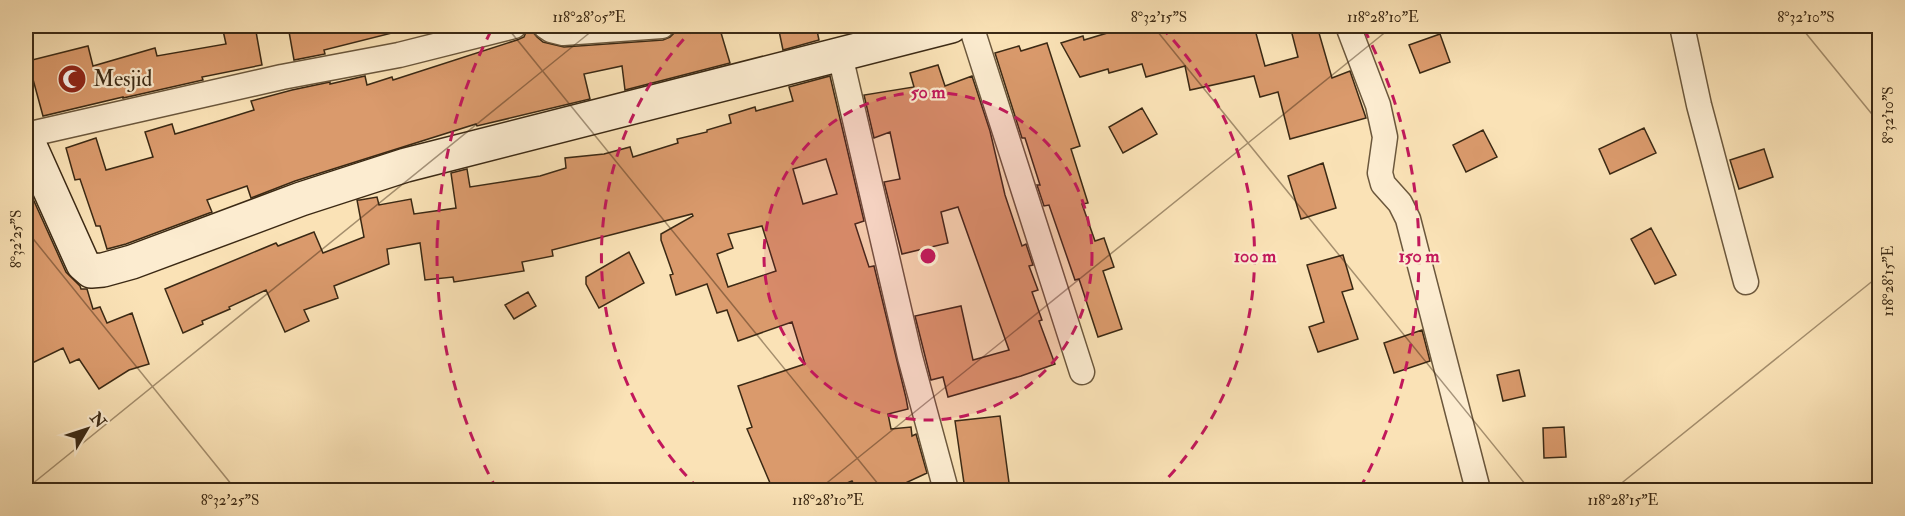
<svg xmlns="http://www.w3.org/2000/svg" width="1905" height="516" font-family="'IM FELL Double Pica',serif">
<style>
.building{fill:#da9a6c;stroke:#3b2914;stroke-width:1.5;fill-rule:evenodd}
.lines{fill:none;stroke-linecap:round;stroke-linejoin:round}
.street-casing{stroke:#6b573c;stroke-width:27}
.secondary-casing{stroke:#3b2914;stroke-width:36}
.street{stroke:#fcecd0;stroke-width:24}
.secondary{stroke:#fcecd0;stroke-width:33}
.ticks{fill:none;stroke:#3b2914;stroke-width:1.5;stroke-opacity:0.45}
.ring{fill:none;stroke:#c2185b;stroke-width:3;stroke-dasharray:10 8}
.labels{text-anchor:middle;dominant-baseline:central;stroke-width:4.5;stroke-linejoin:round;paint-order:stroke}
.poi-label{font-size:22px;fill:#3b2914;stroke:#fcecd0;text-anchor:start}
.centre{fill:#c2185b;stroke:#fcecd0;stroke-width:3}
.ring-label{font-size:18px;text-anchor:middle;font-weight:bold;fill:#c2185b;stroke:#fcecd0;stroke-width:4.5;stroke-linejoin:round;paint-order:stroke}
.neatline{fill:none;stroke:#3b2914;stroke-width:2}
.ticks-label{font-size:15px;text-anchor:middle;fill:#3b2914}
</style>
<rect width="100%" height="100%" fill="#fae2b6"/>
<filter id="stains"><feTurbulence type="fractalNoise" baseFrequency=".00333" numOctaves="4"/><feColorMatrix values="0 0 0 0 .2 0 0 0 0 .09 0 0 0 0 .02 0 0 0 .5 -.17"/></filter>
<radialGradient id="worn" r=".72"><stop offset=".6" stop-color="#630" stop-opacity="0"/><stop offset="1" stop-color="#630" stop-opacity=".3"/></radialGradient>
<path class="building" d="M222 26H255L262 65 202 77 203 80 123 98V97L43 116 28 61 88 46 93 66 155 48 157 56 226 44Z
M288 26H395L396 32 324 50 325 54 294 60Z
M676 26H719L730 63 625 90 622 66 584 74 590 99 477 126 476 124 295 181 251 198 247 186 207 200 212 212 126 244 107 249 100 226H96L80 179 75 180 66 148 96 138 106 170 153 157 145 132 172 124 175 134 222 120 254 110 251 101 292 90 330 82V84L365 76 367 85 392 77 393 80 517 40 524 37 526 32 532 31 537 37 543 42 564 47 663 40 670 37 674 33Z
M778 26H816L819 40 783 50Z
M1148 26H1157L1158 30 1179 26H1254L1265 66 1298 57 1290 26H1317L1332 78 1350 71 1366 118 1290 139 1278 92 1260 97 1254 76 1190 90 1185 66 1146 77 1142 64 1109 73 1108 69 1080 77 1061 43 1083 36 1084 40 1124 28 1126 32Z
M1440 34 1450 62 1420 73 1409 45Z
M1047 43 1080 146 1071 149 1088 203 1082 204 1095 241 1104 238 1114 267 1103 271 1122 329 1098 337 1079 279 1075 280 1049 205 1044 206 1037 185H1040L1025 138H1022L995 53 1019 46 1021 51Z
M938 65 945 86 972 76 990 131 1005 195 1022 246 1026 244 1033 265 1029 266 1038 290 1032 292 1042 320 1039 321 1055 364 1021 376 948 397 943 377 931 380 915 316 961 306 973 360 1009 350 958 207 941 212 948 243 902 254 884 182 900 179 890 132 874 138 864 95 914 87 910 73Z
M830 76 864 221 855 224 869 267 874 266 906 398 908 409 888 414 891 429 911 427 912 436 916 434 927 473 901 485 904 490H857L852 481 830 490H773L747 429 752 427 738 386 805 364 792 322 738 341 727 310 717 313 707 284 676 295 670 275 673 274 661 240V234L693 216 692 214 552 250 553 256 522 262 524 271 454 282 453 277 425 280 420 243 387 249 389 264 334 286 338 298 304 310 309 321 285 332 266 290 229 307 230 309 202 321 203 324 183 333 165 289 276 243 278 246 314 232 323 253 364 237 357 200H360L377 197 379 205 411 199 414 214 456 208 451 173 467 169 470 187 540 176 566 168 565 158 604 154 630 147 633 157 678 143 677 139 707 132V130L731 123 729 115 755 107 756 111 793 101 789 87ZM826 159 837 194 803 204 793 169ZM762 226 776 271 728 287 717 254 733 248 728 234Z
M1142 108 1157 134 1123 153 1109 127Z
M1644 128 1656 153 1610 174 1599 149Z
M1483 130 1497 157 1466 172 1453 145Z
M1764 149 1773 177 1739 189 1730 160Z
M1323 163 1336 208 1301 219 1288 176Z
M29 190 66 272 80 286 81 289H87L93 309 100 307 107 323 132 313 149 364 129 370 99 389 79 359 70 363 63 348 26 366V192Z
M1651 228 1676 275 1655 284 1631 239Z
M629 252 644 283 599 308 586 284V277Z
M1343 255 1353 289 1342 292 1358 339 1318 352 1309 327 1324 322 1307 265Z
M528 292 536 306 514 319 505 305Z
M1422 330 1430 361 1394 373 1384 343Z
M1519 370 1525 396 1503 401 1497 375Z
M1000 416 1010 490H965L955 421Z
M1564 427 1566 457 1544 458 1543 428Z"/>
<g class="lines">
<g class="street-casing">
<path id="street" d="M545 26 551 30 563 33 662 26
M971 26 1082 372
M1348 26 1378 105 1385 137 1380 173 1383 184 1400 203 1408 219 1478 490
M1682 26 1699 105 1746 282
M840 55 910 357 946 490
M26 135 282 77 399 55 514 26"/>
</g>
<g class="secondary-casing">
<path id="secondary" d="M26 137 83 264 91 271 103 270 132 262 301 199 406 165 951 26"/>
</g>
<use href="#street" class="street"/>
<use href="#secondary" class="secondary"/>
</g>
<path class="ticks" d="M506 26 883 490M1153 26 1530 490M1800 26 1880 124M26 230 236 490M26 489 598 26M818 490 1393 26M1613 490 1880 275"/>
<circle cx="928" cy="256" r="164" fill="#c2185b" fill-opacity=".12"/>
<g class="ring">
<circle cx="928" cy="256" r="164"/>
<path d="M699 489A327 327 0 0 1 695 27M1161 27A327 327 0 0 1 1157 489"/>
<path d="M497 490A491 491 0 0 1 492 29M1364 29A491 491 0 0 1 1359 490"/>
</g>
<defs>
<g id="mosque-disc" transform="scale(1.5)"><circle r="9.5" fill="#8f2418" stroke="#fcecd0"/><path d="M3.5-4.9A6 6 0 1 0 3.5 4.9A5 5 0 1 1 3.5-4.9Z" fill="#fff"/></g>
</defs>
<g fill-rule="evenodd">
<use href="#mosque-disc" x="72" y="79"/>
</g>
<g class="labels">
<g class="poi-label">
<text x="93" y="79">Mesjid</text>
</g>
</g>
<circle cx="928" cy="256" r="9" class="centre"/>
<g class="ring-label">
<text x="928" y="98">50 m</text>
<text x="1255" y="262">100 m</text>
<text x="1419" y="262">150 m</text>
</g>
<rect width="1905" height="516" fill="none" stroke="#fae2b6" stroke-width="66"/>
<g transform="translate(87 429) rotate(51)" stroke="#fcecd0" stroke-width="4.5" paint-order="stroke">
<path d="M0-4.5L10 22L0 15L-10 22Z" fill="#3b2914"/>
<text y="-9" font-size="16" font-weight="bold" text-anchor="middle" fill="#3b2914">N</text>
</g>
<rect x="33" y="33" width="1839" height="450" class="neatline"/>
<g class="ticks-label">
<text x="589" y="22">118°28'05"E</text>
<text x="1159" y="22">8°32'15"S</text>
<text x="1383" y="22">118°28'10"E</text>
<text x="1806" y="22">8°32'10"S</text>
<text transform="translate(1888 115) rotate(-90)" y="5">8°32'10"S</text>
<text transform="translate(16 239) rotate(-90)" y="5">8°32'25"S</text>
<text transform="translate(1888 281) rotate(-90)" y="5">118°28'15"E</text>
<text x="230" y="505">8°32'25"S</text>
<text x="828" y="505">118°28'10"E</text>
<text x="1623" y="505">118°28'15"E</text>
</g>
<rect width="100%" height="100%" filter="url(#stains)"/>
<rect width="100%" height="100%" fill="url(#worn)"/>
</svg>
